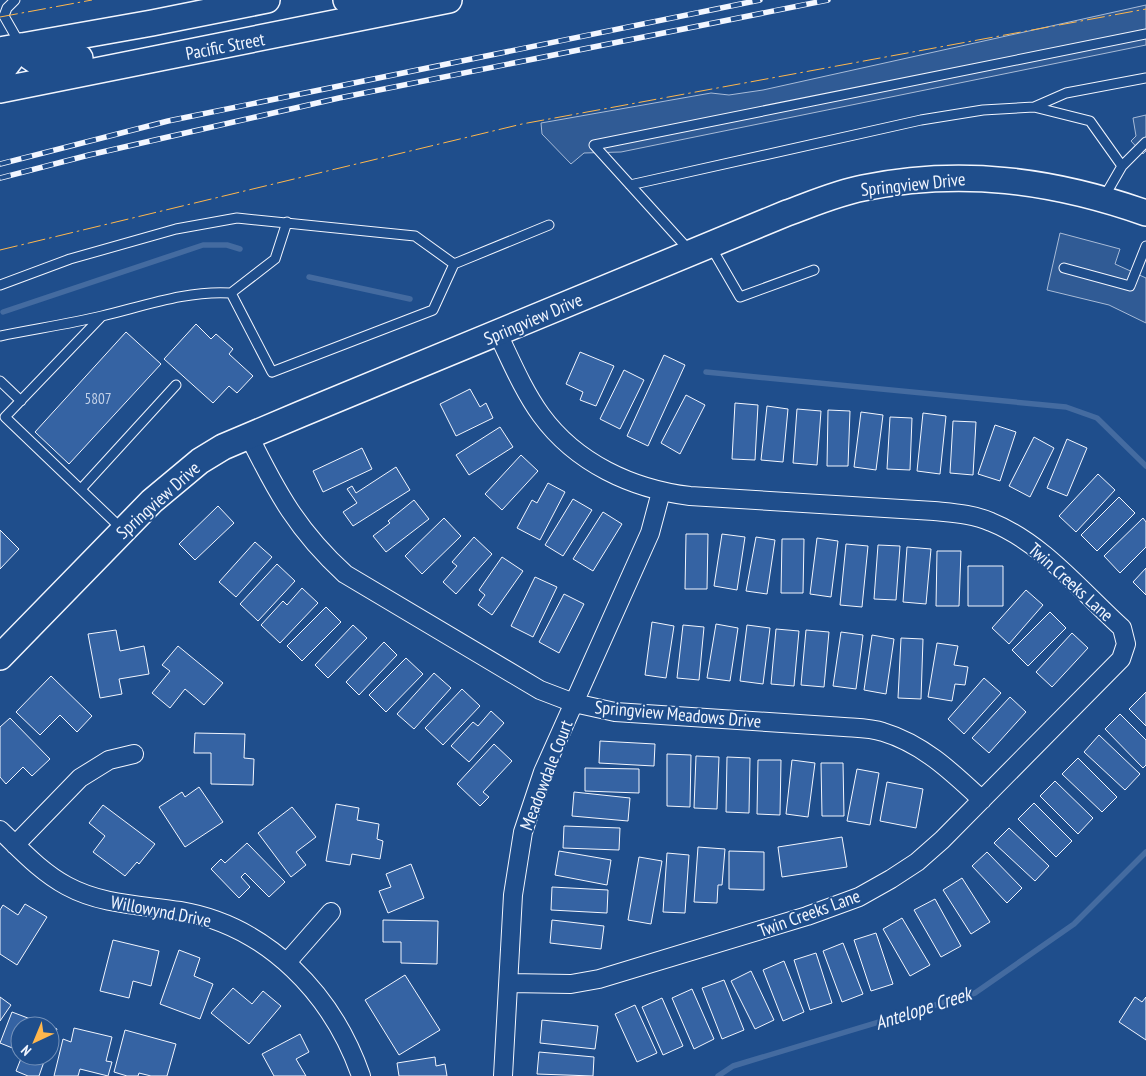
<svg xmlns="http://www.w3.org/2000/svg" width="1146" height="1076" font-family="'PT Sans Narrow',sans-serif">
<style>
.built{fill:#305b95;stroke:#a8bbd7}
.lines{fill:none;stroke-linecap:round;stroke-linejoin:round}
.stream{stroke:#446ba0;stroke-width:5.5}
.building{fill:#3563a3;stroke:#f2f6ff}
.lane-casing{stroke:#f2f6ff;stroke-width:11}
.street-casing{stroke:#f2f6ff;stroke-width:20}
.secondary-casing{stroke:#f2f6ff;stroke-width:28}
.lane{stroke:#1f4e8c;stroke-width:9}
.street{stroke:#1f4e8c;stroke-width:18}
.secondary{stroke:#1f4e8c;stroke-width:25}
.rail-casing{stroke:#f2f6ff;stroke-width:5.5}
.rail{stroke:#1f4e8c;stroke-width:4;stroke-dasharray:11;stroke-linecap:butt}
.power{stroke:#ffb74d;stroke-width:1;stroke-dasharray:18 4 2.5 4;stroke-linecap:butt}
.labels{text-anchor:middle;dominant-baseline:central;stroke-width:4;stroke-linejoin:round;paint-order:stroke}
.number-label{font-size:15px;fill:#c3d1e8}
.street-label{font-size:18px;fill:#f2f6ff;stroke:#1f4e8c}
.water-label{font-size:19px;font-style:italic;fill:#f2f6ff;stroke:#1f4e8c}
</style>
<rect width="100%" height="100%" fill="#1f4e8c"/>
<path class="built" d="M1146 5V45L621 152 584 153 571 164 542 134 541 123 711 93 729 95 763 90Z
M1146 115V151L1143 154 1131 141 1136 136 1133 118Z
M1060 233 1120 249 1115 264 1146 278V323L1109 305 1047 290Z"/>
<g class="lines">
<path class="stream" d="M309 277 410 299
M3 312 203 245H227L240 249
M706 372 1066 407 1097 418 1146 466
M718 1076 733 1066 975 993 1074 924 1146 852"/>
</g>
<path class="building" d="M196 324 211 339 216 334 233 349 229 354 253 376 237 393 229 386 213 403 164 359Z
M126 332 161 364 69 464 35 432Z
M580 352 614 366 596 406 580 400 583 392 566 384Z
M664 355 685 365 648 446 627 436Z
M624 370 644 380 620 429 600 419Z
M470 389 480 407 486 403 493 418 456 436 440 404Z
M686 395 705 405 680 454 661 443Z
M735 403 758 405 755 460 732 459Z
M767 406 788 409 783 462 761 460Z
M797 409 821 411 817 465 793 463Z
M828 410 850 411 848 466H827Z
M861 412 883 415 876 470 854 467Z
M923 413 946 416 940 474 917 471Z
M890 417 912 418 910 470 887 469Z
M953 421 976 422 973 475 950 473Z
M995 425 1016 432 1000 481 978 474Z
M500 427 513 447 469 475 456 455Z
M1034 437 1054 448 1030 497 1009 486Z
M1067 439 1087 448 1067 496 1047 488Z
M362 448 372 469 323 492 313 471Z
M521 455 538 471 502 510 485 494Z
M396 467 410 490 353 526 343 512 357 503 347 489 352 486 356 493Z
M1098 474 1115 490 1076 532 1059 516Z
M548 483 565 492 540 540 517 528 532 500 537 503Z
M1119 497 1135 513 1097 551 1081 535Z
M573 499 592 510 563 556 545 545Z
M414 500 429 519 386 552 373 536 390 523 388 521Z
M218 506 234 523 195 560 179 544Z
M603 512 622 524 593 571 573 559Z
M444 518 461 536 422 574 405 556Z
M1143 518 1146 522V547L1120 573 1104 556Z
M0 530 19 549 0 569Z
M686 534H708L707 589H685Z
M722 534 745 537 737 590 714 586Z
M474 537 492 554 456 594 443 582 457 566 452 562Z
M756 537 775 540 767 594 746 591Z
M817 538 838 541 831 597 810 594Z
M782 539H804L803 593H781Z
M255 542 272 557 236 597 219 582Z
M846 544 868 546 862 607 840 605Z
M878 545 900 546 896 600 874 599Z
M907 547 931 549 926 604 903 602Z
M937 551H961L959 606H936Z
M502 557 523 571 492 615 478 605 485 595 479 590Z
M277 564 295 581 258 621 240 604Z
M968 566H1003V606H968Z
M1146 568V595L1133 582Z
M535 577 557 587 533 637 511 626Z
M302 588 318 603 280 643 261 625 283 601 287 605Z
M1026 590 1043 605 1009 644 992 628Z
M564 594 584 604 559 653 539 642Z
M326 607 341 622 302 661 287 646Z
M1050 612 1066 628 1028 666 1012 650Z
M652 622 674 626 666 678 645 675Z
M716 624 738 628 730 681 707 678Z
M353 625 367 638 328 678 315 665Z
M683 625 704 627 699 680 677 678Z
M747 625 770 628 763 684 740 681Z
M776 629 799 631 794 686 771 684Z
M116 630 120 651 144 646 149 674 119 679 122 694 100 698 88 634Z
M806 630 829 632 824 687 801 685Z
M841 632 863 635 856 689 833 686Z
M1072 633 1088 648 1052 687 1036 672Z
M872 635 894 639 886 694 864 690Z
M901 638 923 639 921 699 898 698Z
M384 642 397 655 359 695 346 682Z
M937 643 958 646 954 665 968 667 965 685 955 684 952 701 928 697Z
M178 646 223 683 204 705 185 689 170 708 152 693 170 671 162 665Z
M406 658 423 674 386 712 369 695Z
M434 673 451 688 414 729 397 714Z
M51 676 92 716 77 732 60 715 40 735 16 712Z
M984 678 1001 693 964 734 948 719Z
M462 689 480 706 443 745 425 728Z
M1146 692V726L1129 709Z
M1010 697 1026 712 989 753 972 738Z
M491 711 504 723 469 762 451 746 473 722 478 726Z
M1120 714 1146 740V765L1143 768 1105 729Z
M10 718 50 759 32 776 23 767 6 784 0 777V727Z
M195 733 245 734 244 758 254 759 253 785 211 784V753H194Z
M1099 735 1140 774 1125 790 1084 752Z
M600 741 655 744 654 766 599 763Z
M494 744 512 761 483 792 489 797 480 806 457 784Z
M667 754 691 755 690 807 667 806Z
M696 756 719 757 717 809 694 808Z
M727 757 750 758 749 813 726 812Z
M1078 758 1117 797 1102 812 1062 774Z
M758 760H781L780 815 757 814Z
M792 760 815 763 808 817 786 814Z
M821 763H843L844 816H822Z
M585 768 639 769V793L585 791Z
M857 769 879 773 870 825 847 821Z
M1055 781 1093 818 1078 834 1040 796Z
M887 782 923 789 916 828 880 821Z
M199 787 223 822 185 847 159 807 182 792 185 797Z
M574 792 630 798 628 821 572 816Z
M1034 803 1072 841 1056 857 1018 819Z
M336 804 359 808 357 820 379 824 377 839 383 841 380 859 352 854 350 865 326 861Z
M103 805 155 844 139 864 137 862 125 876 93 852 105 836 89 823Z
M292 807 316 837 296 852 306 865 291 877 258 833Z
M564 826 620 828 619 850 563 848Z
M1009 828 1049 866 1035 881 994 843Z
M842 837 847 867 782 877 778 847Z
M247 843 285 882 269 897 245 873 241 877 250 887 239 898 211 869 221 859 225 863Z
M698 847 725 849 722 885H718L717 903 694 902Z
M559 851 611 860 607 885 555 875Z
M729 851 764 852V890L729 889Z
M987 852 1022 888 1007 903 972 866Z
M667 853 689 855 685 913 663 912Z
M639 857 662 861 651 924 628 920Z
M411 864 424 898 388 913 379 891 391 887 386 874Z
M962 878 990 922 971 934 943 890Z
M552 887 608 890 607 913 551 910Z
M935 899 961 946 941 957 914 910Z
M25 904 47 917 17 965 0 954V910L3 905 18 915Z
M902 918 930 965 910 976 883 929Z
M383 920 438 921 437 964 401 963V942H383Z
M552 920 604 926 601 949 550 943Z
M876 933 893 984 871 991 854 940Z
M113 940 159 951 151 986 133 981 129 998 100 991Z
M843 943 863 994 842 1002 823 951Z
M179 950 200 958 194 976 213 984 200 1019 160 1004Z
M816 953 832 1003 810 1010 794 960Z
M784 961 804 1012 783 1021 763 970Z
M751 971 774 1020 755 1029 731 981Z
M405 975 440 1030 399 1055 365 1000Z
M724 980 744 1030 722 1039 702 988Z
M233 988 252 1004 263 991 281 1006 249 1044 211 1013Z
M692 989 714 1039 694 1049 672 998Z
M0 997 11 1005 0 1021Z
M1135 997 1142 1002 1146 997V1040L1119 1022Z
M662 998 683 1046 663 1055 642 1007Z
M635 1005 657 1053 637 1062 615 1014Z
M12 1012 49 1026H20V1051L0 1043Z
M542 1020 598 1026 595 1049 540 1043Z
M50 1026 57 1029 50 1046Z
M74 1028 112 1037 106 1061 112 1062 108 1076 80 1069 78 1076H54L63 1039 71 1042Z
M125 1030 176 1044 167 1076H151L139 1073 138 1076H127L114 1072Z
M300 1034 309 1052 296 1059 306 1076H274L262 1054Z
M539 1052 594 1057 593 1076 537 1074Z
M22 1056H46L39 1076H28L16 1071Z
M435 1057 436 1066 445 1064 447 1076H399L397 1063Z"/>
<g class="lines">
<g class="lane-casing">
<path id="lane" d="M15 0 7 8 4 16 20 44
M1034 107 1066 93 1146 78
M594 145 1146 34
M594 145 689 250
M630 185 921 120 983 110 1034 107 1090 121 1122 166
M1103 199 1122 166 1146 142
M711 247 740 297 814 270
M454 264 549 225
M1064 268 1130 286 1146 246
M0 285 70 259 176 229 237 218 415 236 454 264 433 310 272 372 231 293C188 290 144 306 102 316 69 324 34 329 0 336
M231 293 275 259 287 222
M101 317 5 417 123 530
M0 381 21 401
M81 489 176 385"/>
</g>
<g class="street-casing">
<path id="street" d="M498 334C511 361 523 390 541 415 576 463 632 489 690 496L934 511C953 513 973 514 991 522 1043 543 1081 591 1122 628L1126 644 1121 659 942 840 917 862 891 879 859 897 807 916 599 979 571 984 509 983
M249 436C277 493 298 531 345 574L540 690 574 703 615 712 844 727C856 728 871 728 883 732 923 744 952 772 982 800
M0 830C21 850 41 872 67 886 102 905 142 905 180 911 268 926 333 995 361 1076
M15 845 80 778 109 760 134 754
M288 961 331 912
M503 1076 513 895 523 832 543 772 650 533 661 492"/>
</g>
<g class="secondary-casing">
<path id="secondary" d="M346 0 356 3 384 0
M21 46C40 76 52 55 80 58
M0 50 152 23 267 0
M0 70 5 67 21 46
M0 90 449 0
M0 657 152 501 200 461 223 447 301 414 787 213C812 204 837 193 863 188 961 168 1052 180 1146 213"/>
</g>
<use href="#lane" class="lane"/>
<use href="#street" class="street"/>
<use href="#secondary" class="secondary"/>
<g class="rail-casing">
<path id="rail" d="M0 164 168 121 760 0
M0 178 89 155 339 98 828 0"/>
</g>
<use href="#rail" class="rail"/>
<path class="power" d="M0 17 92 0
M0 250 522 124 1146 9"/>
</g>
<g class="labels">
<g class="number-label">
<text x="98" y="398">5807</text>
</g>
<g class="street-label">
<text transform="translate(225 46) rotate(-11)">Pacific Street</text>
<text transform="translate(913 184) rotate(-6)">Springview Drive</text>
<text transform="translate(533 319) rotate(-23)">Springview Drive</text>
<text transform="translate(158 500) rotate(-42)">Springview Drive</text>
<text transform="translate(1071 582) rotate(42)">Twin Creeks Lane</text>
<text transform="translate(678 714) rotate(5)">Springview Meadows Drive</text>
<text transform="translate(546 775) rotate(-69)">Meadowdale Court</text>
<text transform="translate(161 911) rotate(11)">Willowynd Drive</text>
<text transform="translate(809 913) rotate(-20)">Twin Creeks Lane</text>
</g>
<g class="water-label">
<text transform="translate(923 1008) rotate(-18)">Antelope Creek</text>
</g>
</g>
<g transform="translate(35 1041) rotate(224)"><circle r="24" fill="#1f4e8c" stroke="#7391ba"/>
<path d="M0-4L9 19L0 12L-9 19Z" fill="#ffb74d"/>
<text y="-8" font-size="14" font-weight="bold" text-anchor="middle" fill="#f2f6ff">N</text>
</g>
</svg>
